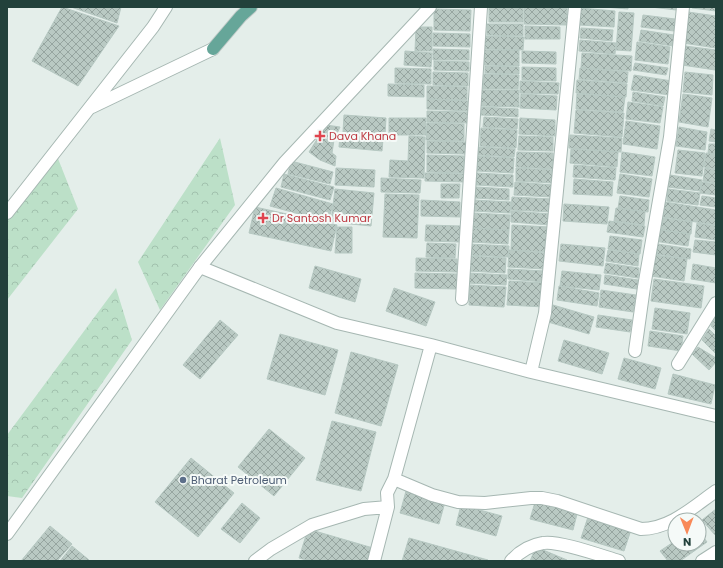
<svg xmlns="http://www.w3.org/2000/svg" width="723" height="568" font-family="Poppins,sans-serif">
<style>
.forest{fill:url(#forest-crowns)}
.building{fill:url(#building-cross-hatch);stroke:#b6c8c2}
.lines{fill:none;stroke-linecap:round;stroke-linejoin:round}
.minor-casing{stroke:#a6b7b2;stroke-width:14}
.tertiary-casing{stroke:#a6b7b2;stroke-width:14}
.primary-casing{stroke:#c1cac8;stroke-width:14}
.minor{stroke:#fff;stroke-width:12}
.tertiary{stroke:#fff;stroke-width:12}
.primary{stroke:#66a699;stroke-width:12}
.health-dot{fill:#e0444e;stroke:#f5faf8;stroke-width:1.5}
.service-dot{fill:#5c6f8a;stroke:#f5faf8;stroke-width:1.5}
.labels{text-anchor:middle;dominant-baseline:central;stroke-width:4;stroke-linejoin:round;paint-order:stroke}
.health-label{font-size:11px;fill:#be3a42;stroke:#f5faf8;text-anchor:start}
.service-label{font-size:11px;fill:#4e5e75;stroke:#f5faf8;text-anchor:start}
</style>
<defs>
<pattern id="forest-crowns" width="20" height="18" patternUnits="userSpaceOnUse"><rect width="20" height="18" fill="#bce0c8"/><path d="M2 6a3 3 0 1 1 6 0M12 15a3 3 0 1 1 6 0" fill="none" stroke="#a1c1ad"/></pattern>
<pattern id="building-cross-hatch" width="8" height="8" patternUnits="userSpaceOnUse"><rect width="8" height="8" fill="#b9c9c3"/><path d="M0 0l8 8M0 8l8-8" fill="none" stroke="#96a5a0"/></pattern>
</defs>
<rect width="100%" height="100%" fill="#e4eeea"/>
<path class="forest" d="M220 138 235 205 160 310 138 262Z
M55 151 78 209 7 300V213Z
M116 288 132 340 22 498 7 496V435Z"/>
<path class="building" d="M62 7 119 26 78 86 32 61Z
M71 7H121L117 23Z
M489 7 523 8V22H489Z
M524 7H567V25L524 24Z
M605 7H628V9Z
M651 7H677L676 10Z
M692 7H716V11L692 8Z
M580 8 615 11 614 27 579 25Z
M434 9 471 10 470 31 434 30Z
M619 12 634 13 631 51 616 50Z
M688 12 716 16V48L683 43Z
M643 15 675 19 674 31 641 27Z
M487 24H523V36L487 35Z
M525 26 560 27V39H525Z
M416 27H432V51H415Z
M581 28 613 30 612 41 580 38Z
M641 30 674 35 673 46 639 41Z
M433 33 470 34V47L433 46Z
M485 36 524 37 523 50 484 49Z
M580 40 616 43 615 54 579 51Z
M637 42 670 47 668 64 635 60Z
M685 46 716 50 715 70 682 65Z
M433 49 469 50V60H433Z
M484 50H519V66L484 65Z
M405 51 432 53 431 67 404 65Z
M522 51 556 52V64L522 63Z
M582 53 632 56 631 71 581 68Z
M434 61 469 62V71L434 70Z
M635 63 668 68 666 75 633 70Z
M485 66 519 67V74L485 73Z
M522 67 556 68V81L522 80Z
M395 68 431 69V84L395 83Z
M580 68 628 72 627 83 579 79Z
M433 72 468 73V86L433 85Z
M685 72 713 75 712 95 683 92Z
M484 74 519 75 518 89H483Z
M634 75 672 81 670 95 631 90Z
M577 80 627 84 626 97 576 93Z
M520 81 559 83 558 94 520 93Z
M388 84 424 85V97L388 96Z
M427 86 467 87V100L427 99Z
M481 90H519V107L481 106Z
M633 92 665 97 663 106 632 101Z
M521 94 557 96 556 110 520 108Z
M577 94 625 97 623 112 576 109Z
M683 94 712 98 708 127 679 122Z
M427 99 468 101V111L427 109Z
M628 102 663 107 660 123 626 119Z
M482 107 518 109V117L481 115Z
M576 110 624 113 622 137 574 133Z
M427 111 467 112V123L427 122Z
M344 115 386 118 385 135 343 132Z
M484 117 518 119 517 129 483 127Z
M389 118H426V135H389Z
M520 118 555 120V136L519 134Z
M626 121 660 126 657 149 623 144Z
M427 123 464 124V141L426 140Z
M326 125 340 127 334 140 332 153 336 156 335 166 320 160 309 152Z
M679 127 707 132 705 150 676 146Z
M481 128 517 130 516 148 480 146Z
M711 129 716 130V142L709 141Z
M340 135 383 139 382 151 339 147Z
M570 135 622 138 621 152 569 148Z
M409 136 425 137 424 178 389 177 390 160 408 161Z
M519 136 553 137V151L518 150Z
M427 141 466 142 465 154 427 153Z
M709 144H716V154L708 153Z
M479 147 515 149 514 157 478 155Z
M571 149 618 152 617 167 570 163Z
M678 150 705 153 702 176 675 173Z
M517 152 553 153V169L516 167Z
M622 152 655 157 652 176 620 172Z
M706 153 716 155V169L704 167Z
M427 155 464 156V173L427 172Z
M478 156 514 158 513 173 477 171Z
M291 161 333 172 330 184 288 174Z
M574 165 616 168 615 180 573 177Z
M336 168 375 170 374 187 335 185Z
M516 168 554 170 553 183 516 181Z
M705 168 716 170V183L703 181Z
M425 173 467 174 466 182 425 181Z
M476 173 513 175V187L476 185Z
M284 174 334 187 330 200 281 187Z
M620 174 652 179 649 197 617 193Z
M670 175 702 180 700 191 668 187Z
M381 178 421 180 420 193 381 192Z
M574 179 613 182 612 196 573 194Z
M515 182 553 185 552 197 514 195Z
M702 182 716 184V195L700 193Z
M441 184H460L459 198H441Z
M476 187 509 189V200L475 198Z
M276 188 333 204 328 222 270 206Z
M335 189 374 193 371 226 331 222Z
M668 189 700 193 698 205 667 201Z
M385 194 419 195 417 238 383 237Z
M620 196 649 200 648 212 618 208Z
M702 196 716 198V207L700 205Z
M512 197 552 199V212L511 210Z
M421 200 460 202V217L421 216Z
M474 200 511 202 510 213 473 211Z
M665 202 716 210V225L663 217Z
M564 204 609 207 607 224 563 221Z
M255 207 337 225 331 251 249 233Z
M616 208 645 212 644 225 614 221Z
M511 211 551 214 550 225 511 222Z
M474 213 510 215 509 230 473 228Z
M663 218 692 222 691 234 661 230Z
M609 221 645 226 643 237 607 232Z
M697 223 716 226V240L695 237Z
M426 225 461 226V242L425 241Z
M512 225 549 227 548 252 511 250Z
M337 227H352V253H335Z
M471 228 509 230 508 244 471 242Z
M656 229 690 234 688 246 654 241Z
M610 236 642 240 640 254 608 249Z
M695 240 716 242V255L693 252Z
M427 243 456 244 455 258 426 257Z
M468 244 509 246 508 257 468 255Z
M561 244 605 248 603 266 559 261Z
M657 244 691 249 690 259 655 254Z
M509 250 545 253 544 269 508 267Z
M608 250 639 254 638 266 606 261Z
M654 255 687 259 684 281 651 276Z
M469 256 506 258 505 273 468 271Z
M416 258 457 259V272L416 271Z
M606 263 639 268 638 278 604 273Z
M693 264 716 268V283L691 279Z
M315 266 361 279 355 302 309 288Z
M508 269 545 271 544 282 508 279Z
M562 271 601 275 599 290 560 286Z
M415 273 457 274V289L415 288Z
M468 273 507 275 506 285 467 283Z
M605 275 638 280 637 289 604 284Z
M654 279 704 286 701 308 651 301Z
M509 281 546 283 544 307 507 305Z
M470 285 506 287 504 307 469 305Z
M559 286 599 293 597 306 557 300Z
M394 288 435 302 426 326 386 311Z
M601 290 636 295 633 312 599 307Z
M553 305 594 317 589 334 548 322Z
M655 308 690 313 687 334 652 329Z
M716 314V331L711 326Z
M598 315 632 320 630 332 596 327Z
M220 320 238 335 200 379 183 365Z
M709 329 716 336V354L702 340Z
M650 331 683 336 681 351 648 346Z
M280 334 338 350 325 395 267 379Z
M564 340 609 353 602 374 558 361Z
M698 347 716 358V362L709 370 692 354Z
M351 352 398 365 381 426 335 413Z
M624 358 661 368 655 389 618 379Z
M673 374 715 385 711 404 668 394Z
M332 421 376 432 361 491 316 480Z
M269 429 305 458 274 496 238 467Z
M191 458 234 493 198 537 155 502Z
M406 491 445 502 439 524 400 513Z
M536 499 578 510 573 530 530 519Z
M242 503 260 518 240 543 221 529Z
M461 505 502 516 496 536 456 525Z
M716 509V534L715 535 702 520Z
M588 517 631 530 624 551 581 538Z
M50 526 72 544 57 561H21Z
M308 529 373 548 370 561H310L299 558Z
M699 531 707 542 680 561H668L660 551 675 541V544H699Z
M409 538 488 560V561H402Z
M72 546 89 560 88 561H60Z
M536 547 567 560V561H530Z"/>
<g class="lines">
<g class="minor-casing">
<path id="minor" d="M200 267 337 323 431 345
M462 299 481 7
M635 351 644 287 670 137 683 7
M678 364 716 303
M531 372 545 313 575 7
M394 479 432 495 458 502 485 503 531 498H542L557 501 641 529C670 529 693 507 716 491
M255 561 271 549 312 525 364 509 388 507 387 493 394 479 431 345 531 372 716 416
M374 561 388 507
M511 561C519 552 531 545 543 543 558 540 602 556 619 561
M702 561 716 552"/>
</g>
<g class="tertiary-casing">
<path id="tertiary" d="M92 107 213 49
M7 213 153 27 166 7
M7 534 200 267 285 162 430 7"/>
</g>
<g class="primary-casing">
<path id="primary" d="M213 49 241 16 251 7"/>
</g>
<use href="#minor" class="minor"/>
<use href="#tertiary" class="tertiary"/>
<use href="#primary" class="primary"/>
</g>
<g class="health-dot">
<path d="M318 130h4v4h4v4h-4v4h-4v-4h-4v-4h4z"/>
<path d="M261 212h4v4h4v4h-4v4h-4v-4h-4v-4h4z"/>
</g>
<circle class="service-dot" cx="183" cy="480" r="4"/>
<g class="labels">
<g class="health-label">
<text x="329" y="136">Dava Khana</text>
<text x="272" y="218">Dr Santosh Kumar</text>
</g>
<g class="service-label">
<text x="191" y="480">Bharat Petroleum</text>
</g>
</g>
<rect width="723" height="568" fill="none" stroke="#22413b" stroke-width="16"/>
<g transform="translate(687 532) rotate(179)"><circle r="19" fill="#f5faf8" stroke="#a1b0ac"/>
<path d="M0-3L7 15L0 10L-7 15Z" fill="#f88958"/>
<text y="-6" font-size="11" font-weight="bold" text-anchor="middle" fill="#22413b">N</text>
</g>
</svg>
